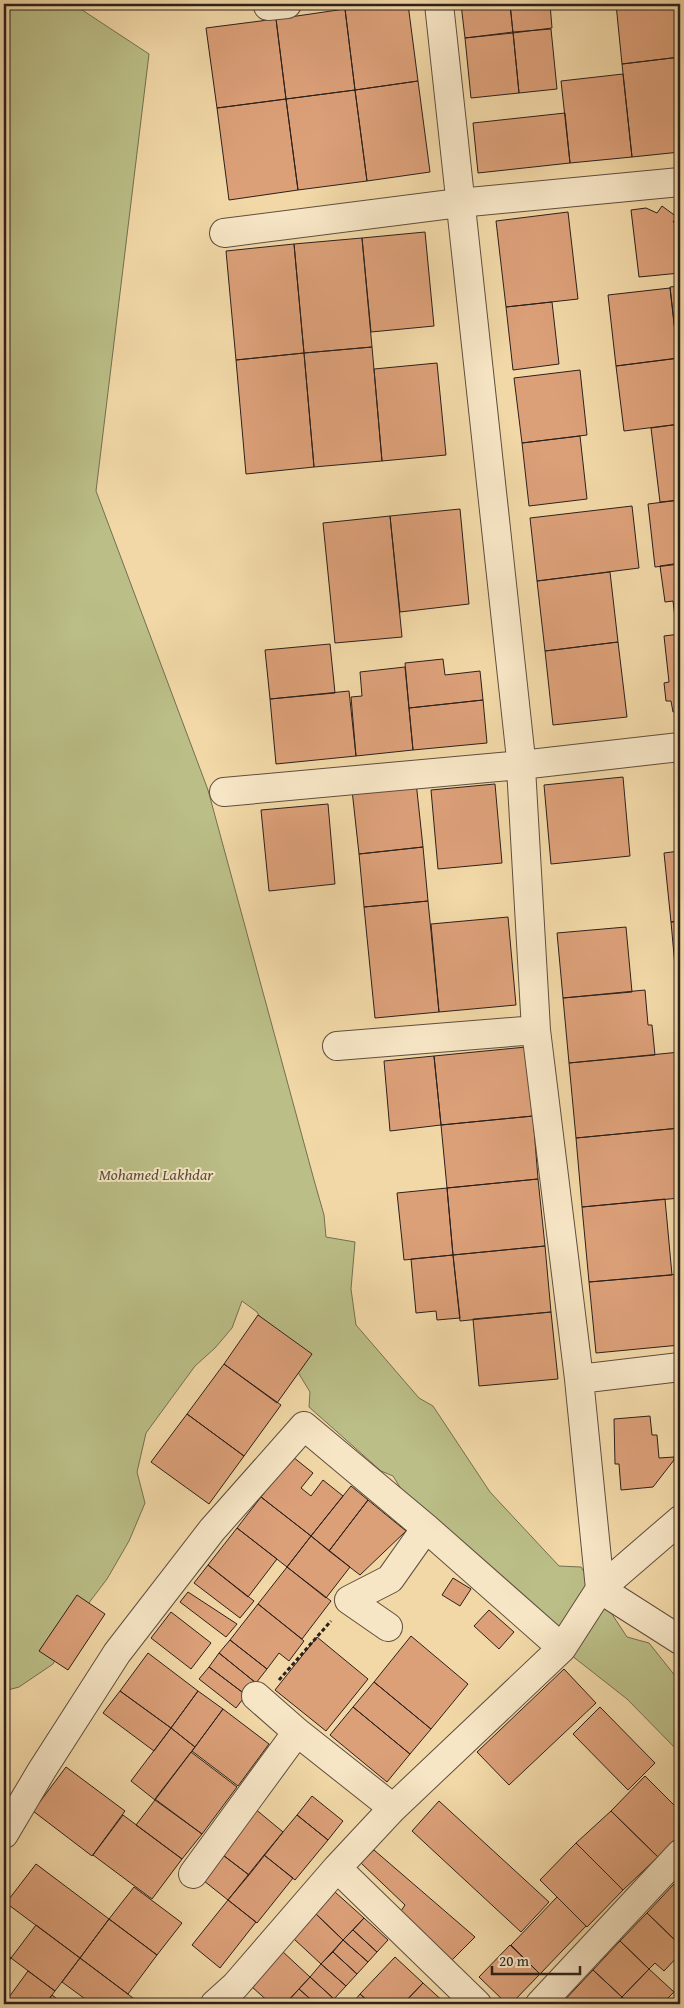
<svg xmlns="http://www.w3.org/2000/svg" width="684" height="2008" font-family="'Gentium Book Plus',serif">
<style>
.green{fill:#bbbe87;stroke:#746f51}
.building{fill:#dca079;stroke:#2c201b}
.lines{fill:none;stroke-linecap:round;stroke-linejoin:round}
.minor-casing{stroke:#5e4e3e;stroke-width:30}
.path{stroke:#2c201b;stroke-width:3;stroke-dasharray:4 2.5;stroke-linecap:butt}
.minor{stroke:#f7e6c6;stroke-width:28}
.labels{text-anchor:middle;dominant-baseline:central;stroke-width:4;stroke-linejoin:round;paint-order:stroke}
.park-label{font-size:16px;font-style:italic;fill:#574f3b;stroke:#f7e6c6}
</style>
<rect width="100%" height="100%" fill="#f2d8a7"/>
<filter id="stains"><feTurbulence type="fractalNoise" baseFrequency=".004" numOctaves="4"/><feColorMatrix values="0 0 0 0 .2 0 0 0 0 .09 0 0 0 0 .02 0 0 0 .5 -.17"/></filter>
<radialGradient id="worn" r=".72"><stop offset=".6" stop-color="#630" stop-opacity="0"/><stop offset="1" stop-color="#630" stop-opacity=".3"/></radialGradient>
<path class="green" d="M4 4H73L149 54 96 491 208 790 314 1180 324 1215 326 1237 355 1242 351 1289 356 1325 419 1398 433 1406 490 1492 559 1566 581 1567 627 1637 649 1643 680 1682V1753L627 1699 562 1648 503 1585 488 1565 436 1518 403 1492 393 1476 381 1471 309 1407 310 1392 290 1359 268 1333 257 1312 242 1301 232 1328 215 1348 195 1366 146 1433 137 1472 145 1503 129 1541 107 1579 82 1612 53 1664 19 1687 4 1691Z"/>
<path class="building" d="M387 4H408L418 81 355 90 345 9Z
M461 4H510L513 33 465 38Z
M510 4H550L552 28 513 33Z
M616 4H680V57L622 64Z
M345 9 355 90 286 99 276 19Z
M276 19 286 99 217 108 206 28Z
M551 29 557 89 519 93 513 32Z
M513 32 519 93 471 98 465 38Z
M680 57V152L632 157 622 64Z
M623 74 632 157 570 163 561 81Z
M418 81 430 172 367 181 355 90Z
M355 90 367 181 298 190 286 99Z
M286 99 298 190 229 200 217 108Z
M565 113 570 163 478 173 473 123Z
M662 206 677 217 673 222 676 223 680 218V273L639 277 631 210 646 208 657 213Z
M568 212 578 299 506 307 496 221Z
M425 232 434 326 371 332 362 238Z
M362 238 372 347 304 353 294 244Z
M294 244 304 353 236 360 226 251Z
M680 286V358H678L670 287Z
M670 288 678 358 616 366 608 295Z
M552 302 559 364 513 370 506 307Z
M372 347 382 461 314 467 304 353Z
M304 353 314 467 246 474 236 360Z
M680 358V424L624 431 616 366Z
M437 363 446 455 382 461 374 369Z
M580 370 587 435 522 443 514 378Z
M680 424V500L660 502 651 428Z
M580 436 587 499 529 506 522 443Z
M680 500V564L655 567 648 504Z
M632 506 639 568 537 581 530 518Z
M460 509 469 604 400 612 390 516Z
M390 516 402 637 335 643 323 523Z
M680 563V634L677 635 673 601 665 602 660 566Z
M610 572 618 642 545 651 537 581Z
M680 634V711L673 712 671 701H666L664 683 669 682 664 636Z
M618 642 627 717 553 725 545 651Z
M330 644 335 693 270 699 265 650Z
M443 659 445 675 480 671 483 700 409 708 405 663Z
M405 667 413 750 356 756 351 697 362 696 360 672Z
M349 691 356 756 276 764 270 699Z
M483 700 487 743 413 750 409 708Z
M623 777 630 856 551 864 544 785Z
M416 782 423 847 359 854 352 790Z
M495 784 502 863 438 869 431 790Z
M328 804 335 884 269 891 261 810Z
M423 847 428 901 364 907 359 854Z
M680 851V921L671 922 664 853Z
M428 901 439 1012 375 1018 364 907Z
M508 917 516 1005 439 1012 431 924Z
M680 921V987L677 988 671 922Z
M626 927 632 992 563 998 557 933Z
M680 987V1027L677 988Z
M645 990 648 1025H652L655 1055 569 1063 563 998Z
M526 1047 533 1116 441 1125 434 1056Z
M680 1052V1128L576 1138 569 1063Z
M434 1056 441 1125 390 1131 384 1061Z
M533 1116 538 1179 447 1188 441 1125Z
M680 1128V1198L582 1207 576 1138Z
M538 1179 545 1246 453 1255 447 1188Z
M447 1188 453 1255 404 1260 397 1193Z
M665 1199 672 1275 589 1282 582 1207Z
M545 1246 551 1312 460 1321 453 1255Z
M453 1255 460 1318 437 1320 436 1311 416 1313 411 1259Z
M680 1274V1345L596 1353 589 1282Z
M551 1312 558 1379 479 1386 473 1319Z
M258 1315 312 1354 277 1403 224 1364Z
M224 1364 281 1405 244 1456 187 1414Z
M187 1414 244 1456 209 1504 151 1462Z
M650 1416 652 1435H657L659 1458 674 1457V1460L653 1487 621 1490 619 1464H615L614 1419Z
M293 1457 313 1473 301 1488 311 1496 323 1480 343 1496 311 1536 261 1497Z
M351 1486 368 1500 329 1551 311 1536Z
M261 1497 311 1536 287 1567 237 1528Z
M368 1500 406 1531 360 1575 329 1551Z
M237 1528 277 1559 248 1597 208 1565Z
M311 1536 350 1567 326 1598 287 1567Z
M208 1565 254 1601 240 1618 194 1583Z
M287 1567 331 1601 302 1639 258 1604Z
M453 1578 471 1589 460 1606 442 1595Z
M188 1592 237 1624 226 1637 180 1602Z
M77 1595 105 1614 68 1670 39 1651Z
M258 1604 304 1641 289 1661 279 1653 267 1669 230 1640Z
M489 1610 514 1632 499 1649 474 1626Z
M171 1612 211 1643 191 1669 151 1638Z
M411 1636 468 1684 431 1729 374 1682Z
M317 1637 368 1679 326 1731 275 1690Z
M230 1640 267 1669 256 1683 219 1653Z
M148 1653 198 1691 171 1728 120 1691Z
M219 1653 256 1683 246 1695 209 1667Z
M209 1667 246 1695 236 1708 199 1679Z
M564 1669 596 1703 509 1785 477 1752Z
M374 1682 431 1729 410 1754 353 1707Z
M120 1691 171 1728 154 1751 103 1713Z
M198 1691 223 1709 195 1747 171 1728Z
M353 1707 410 1754 387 1782 330 1735Z
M600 1707 655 1763 628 1790 573 1734Z
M223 1709 269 1744 238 1786 192 1751Z
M171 1728 195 1747 155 1800 131 1781Z
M191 1752 237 1787 202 1834 155 1799Z
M66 1767 125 1811 92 1856 33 1811Z
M645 1776 680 1811V1834L658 1857 611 1811Z
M312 1796 343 1821 328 1840 297 1815Z
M155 1800 202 1834 182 1859 136 1825Z
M439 1801 549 1902 521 1932 412 1831Z
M254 1808 283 1832 249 1875 219 1852Z
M611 1811 658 1857 623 1890 576 1843Z
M123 1815 182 1859 152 1899 93 1855Z
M297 1815 328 1840 295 1880 264 1855Z
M576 1843 623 1890 587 1927 540 1880Z
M374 1850 475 1937 452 1960 399 1914 405 1905 361 1863Z
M219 1852 249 1875 228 1900 199 1877Z
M264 1855 293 1878 257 1923 228 1900Z
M36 1864 109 1919 80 1958 6 1903Z
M674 1884 680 1889V1945L647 1913Z
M134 1887 182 1923 157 1955 109 1919Z
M335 1892 364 1918 343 1940 316 1914Z
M557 1897 586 1926 540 1974 511 1945Z
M228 1900 256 1922 220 1968 192 1945Z
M647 1913 680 1945V1954L664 1971 655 1963 649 1969 620 1941Z
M316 1914 343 1940 321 1964 294 1939Z
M364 1918 388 1940 377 1952 353 1930Z
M109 1919 157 1955 128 1994 80 1958Z
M36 1925 80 1958 55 1991 11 1958Z
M353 1930 377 1952 368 1962 343 1940Z
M343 1940 368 1962 357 1974 333 1952Z
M620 1941 649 1969 622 1997 593 1970Z
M510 1945 540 1974 511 2004H507L479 1977Z
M282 1951 310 1977 285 2004H271L251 1986Z
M4 1952 11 1958 4 1968Z
M333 1952 357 1974 346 1986 321 1964Z
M395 1957 423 1983 403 2004H371L360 1994Z
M80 1958 137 2001 135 2004H92L62 1982Z
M321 1964 346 1986 334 1999 310 1977Z
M649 1969 674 1992 662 2004H630L622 1997Z
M593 1970 622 1997 616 2004H561Z
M28 1971 55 1991 45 2004H4Z
M310 1977 334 1999 330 2004H316L299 1989Z
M423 1983 446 2004H403Z
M299 1989 316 2004H294L289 2000Z
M360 1994 371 2004H352Z
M52 1995 64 2004H45Z
M622 1997 630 2004H616Z"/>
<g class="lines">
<g class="minor-casing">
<path id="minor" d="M439 4 520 750 536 1030 579 1379 600 1589
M268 6 287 4
M224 233 459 203 680 182
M224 792 521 765 680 747
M337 1046 536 1030
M579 1379 680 1367
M600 1589 680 1640
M388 1627 349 1600 390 1579 426 1528
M256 1696 297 1732
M4 1834 42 1770 117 1653 212 1530 304 1426 426 1528 562 1648
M337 1868 477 2004
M193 1874 297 1732 393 1808
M215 2004 235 1986 337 1868 393 1808 562 1648 600 1589 680 1520
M540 2004 680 1854"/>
</g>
<path class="path" d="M279 1680 331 1621"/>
<use href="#minor" class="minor"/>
</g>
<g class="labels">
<g class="park-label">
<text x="156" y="1174">Mohamed Lakhdar</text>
</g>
</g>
<rect width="684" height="2008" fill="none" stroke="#f2d8a7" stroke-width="20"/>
<rect x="5" y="5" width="674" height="1998" fill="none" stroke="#2c201b" stroke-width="2.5"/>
<rect x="10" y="10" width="664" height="1988" fill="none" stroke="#2c201b"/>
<path d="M492 1966v8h88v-8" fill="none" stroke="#2c201b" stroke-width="2.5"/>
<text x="499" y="1966" font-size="15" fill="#2c201b" stroke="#f7e6c6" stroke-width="4" paint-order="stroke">20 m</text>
<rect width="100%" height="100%" filter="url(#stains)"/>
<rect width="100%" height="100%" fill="url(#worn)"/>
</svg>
